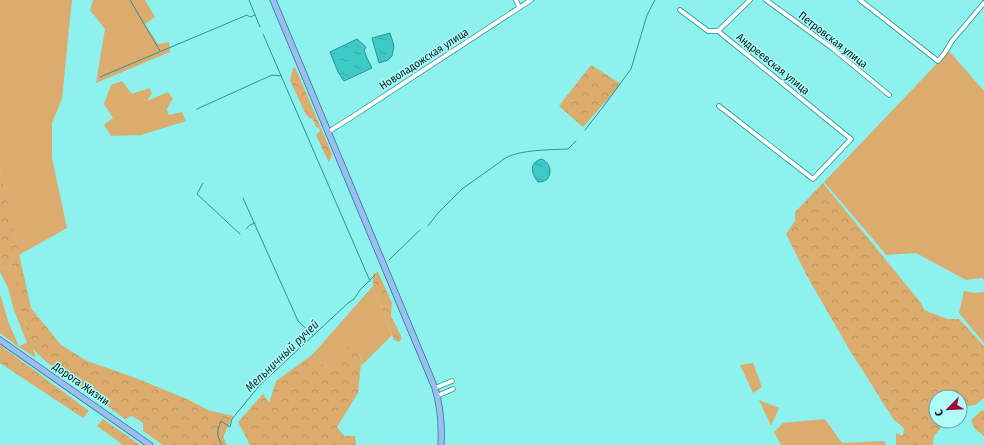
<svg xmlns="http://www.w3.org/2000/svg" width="984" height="445" font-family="'Fira Sans Condensed',sans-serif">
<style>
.grass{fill:#dbac6e}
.forest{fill:url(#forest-crowns)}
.water{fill:url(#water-ripples);stroke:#2b9593}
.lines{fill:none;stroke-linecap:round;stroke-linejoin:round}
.stream{stroke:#2b9593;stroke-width:1}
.minor-casing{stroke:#259492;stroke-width:5.5}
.major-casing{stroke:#376c9b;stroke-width:7}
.minor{stroke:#fff;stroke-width:4}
.major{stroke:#99c0ec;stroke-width:5.5}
.labels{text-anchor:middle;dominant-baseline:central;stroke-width:3;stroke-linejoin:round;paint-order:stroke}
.street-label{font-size:11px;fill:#001d1d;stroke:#aefbf8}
.water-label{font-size:12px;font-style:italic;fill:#182f2e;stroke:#aefbf8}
</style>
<defs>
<pattern id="forest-crowns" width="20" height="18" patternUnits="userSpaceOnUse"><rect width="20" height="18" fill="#dbac6e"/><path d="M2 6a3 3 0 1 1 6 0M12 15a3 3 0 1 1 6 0" fill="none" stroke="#ba945f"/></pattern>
<pattern id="water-ripples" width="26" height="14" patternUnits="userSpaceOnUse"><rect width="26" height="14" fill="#3dc9c6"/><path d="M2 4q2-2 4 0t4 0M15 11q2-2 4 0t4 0" fill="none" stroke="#34acaa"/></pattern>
</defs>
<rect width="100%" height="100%" fill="#8df2ee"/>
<path class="grass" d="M0 0H72L62 99 52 123V158L67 228 19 255 0 168Z
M93 0H145L155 17 145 24 158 44 169 42 170 52 96 83 105 29 90 10Z
M949 51 984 91V280L982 278 966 280 916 253 886 255 878 245 824 182Z
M122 81 132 94 149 88 152 93 147 101 168 92 173 99 167 109 169 115 182 112 186 121 141 135 111 136 104 125 113 118 104 104 111 85Z
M0 260 2 268 14 266C19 297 25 329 36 358L16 345 0 333V294L9 324 19 346 27 343 14 310 8 288 0 272Z
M373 286 392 335 361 366 362 353 327 367 312 355Z
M964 291 974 293 984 292V343L959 313Z
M753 363 762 387 753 393 740 365Z
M759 400 779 408 771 426Z
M825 419 842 443 884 441 886 445H781L774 432 783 423Z"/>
<path class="forest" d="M591 65 621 84 583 127 559 106Z
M295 67 332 154 329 163 316 135 320 131 319 128 316 127 312 118 310 119 305 113 290 80 293 68Z
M0 168 31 308 61 345 87 361 133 377 187 399 208 410 233 416 223 437 227 445H163L143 431V423L132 416 125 419 45 361 31 347 18 294 14 266 2 268 0 260Z
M823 183 921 303 924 310 947 319H959L984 346V398L975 405 960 407V397H936V421H947L934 436 933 445H896V433L903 436 904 428 894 420 849 349 807 276 786 234 795 221V212Z
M378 272 392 303 391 316 402 338 399 342 394 340 373 286V274Z
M0 345 89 411 83 418 0 363Z
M349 345 362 353 358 393 337 427 344 436H355L356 445H250L238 422 263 394 269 403 276 381 312 355 327 367Z
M982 410 984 411V436L975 429 971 420Z
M103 419 140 445H121L122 444 97 426Z"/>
<path class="water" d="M390 33 394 46 392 56 388 60 379 63 372 38Z
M357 39 366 47 364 50 367 58 372 68 344 81 338 72 330 52Z
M541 159C553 162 554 183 538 182 531 173 529 163 541 159Z"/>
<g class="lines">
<path class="stream" d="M130 0 160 51
M249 0 260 27
M263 34 370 281
M100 77 247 15 250 17 255 15
M197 109 272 75 281 76
M585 130 606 103 631 69 647 15 655 0
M203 183 197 194 240 234
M243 198 298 321 313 335
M428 226 438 213 462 189 500 162C513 149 550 150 568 149L576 141
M246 229 250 225 255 223
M389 260 420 230
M222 445C216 435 217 432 221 421L230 427 232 419 259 386 348 303 354 299 360 290 375 275"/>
<g class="minor-casing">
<path id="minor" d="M516 0 519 7
M766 0 832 48 889 95
M860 0 938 61 944 54 952 41 984 3
M680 10 708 31H718L851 139 813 179 719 106
M718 31 750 0
M328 132 355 115 531 0
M435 388 452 381
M437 396 453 389"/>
</g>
<g class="major-casing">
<path id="major" d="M273 0 435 388C441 408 442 425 441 445
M0 340 150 445"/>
</g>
<use href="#minor" class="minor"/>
<use href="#major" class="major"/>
</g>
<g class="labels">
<g class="street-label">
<text transform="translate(833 40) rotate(38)">Петровская улица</text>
<text transform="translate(424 59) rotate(-33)">Новоладожская улица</text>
<text transform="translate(773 64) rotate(39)">Андреевская улица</text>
<text transform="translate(81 384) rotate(35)">Дорога Жизни</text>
</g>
<g class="water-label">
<text transform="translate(282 356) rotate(-44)">Мельничный ручей</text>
</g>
</g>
<g transform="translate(948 409) rotate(246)"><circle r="19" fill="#aefbf8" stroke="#68a2a0"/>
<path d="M0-3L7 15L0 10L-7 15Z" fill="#a20339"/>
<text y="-6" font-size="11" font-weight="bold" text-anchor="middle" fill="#001d1d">С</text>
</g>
</svg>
